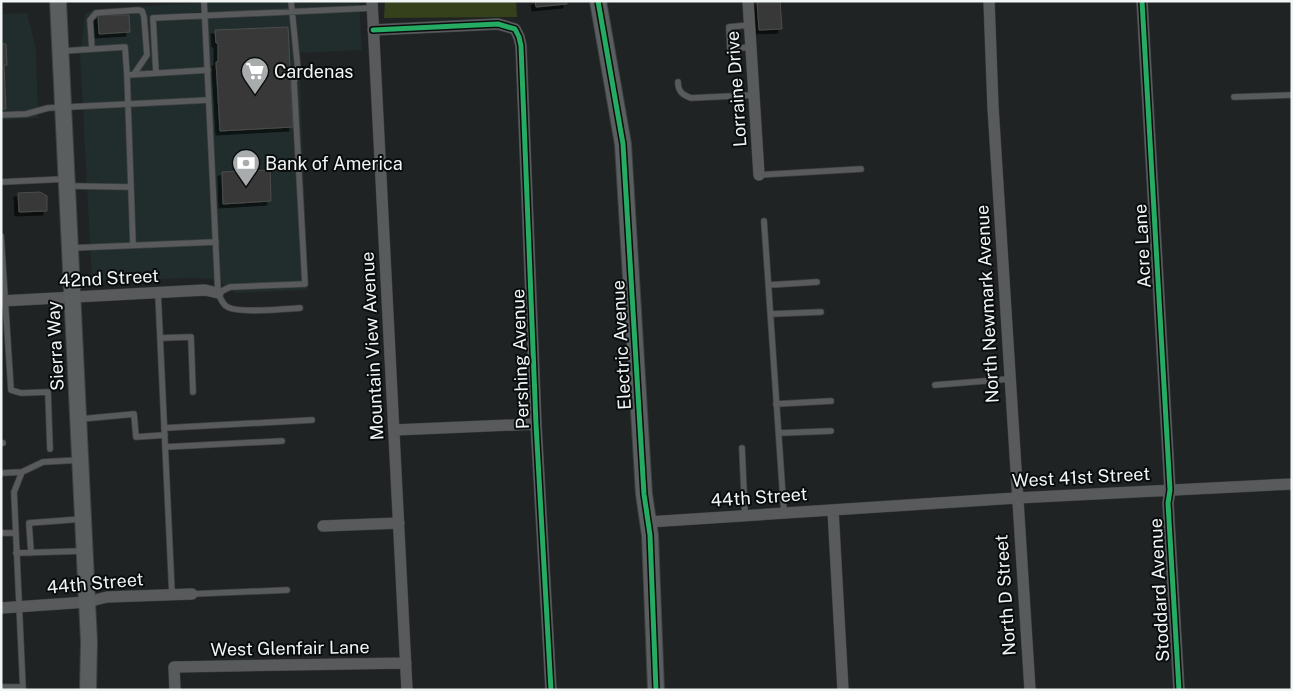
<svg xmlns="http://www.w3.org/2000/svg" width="1293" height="691" font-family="'Public Sans',sans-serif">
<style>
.built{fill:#202d2c}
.green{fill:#34411b}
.building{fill:#373938;stroke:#4b4d4c;filter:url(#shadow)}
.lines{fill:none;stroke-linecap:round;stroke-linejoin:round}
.service-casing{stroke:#3d4040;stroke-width:7}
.minor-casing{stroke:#3d4040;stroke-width:12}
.secondary-casing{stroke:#3d4040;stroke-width:18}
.service{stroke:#595a5b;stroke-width:5.5}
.minor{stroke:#595a5b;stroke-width:11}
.secondary{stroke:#5b5e5e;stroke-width:16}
.cycleway-casing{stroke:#0a0d0d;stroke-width:8}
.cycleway{stroke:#26ab63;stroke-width:5}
.labels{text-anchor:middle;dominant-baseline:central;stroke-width:4;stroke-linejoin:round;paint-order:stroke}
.poi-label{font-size:18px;fill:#f1f6f5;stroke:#0a0d0d;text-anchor:start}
.street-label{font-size:18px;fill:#f1f6f5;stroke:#0a0d0d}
</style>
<defs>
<filter id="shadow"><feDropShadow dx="-4" dy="4" stdDeviation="0" flood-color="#0009"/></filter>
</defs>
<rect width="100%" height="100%" fill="#1f2323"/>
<path class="built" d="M233 1H359L362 50 299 53 308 290 235 293 223 285 210 279 198 278 92 281 80 56 85 14 95 9Z
M27 13 36 49 38 118 1 120V143V14Z"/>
<path class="green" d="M385 1H516L517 17 384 18Z"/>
<path class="building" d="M535 1H567V4L536 7Z
M757 1H780L782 29 759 30Z
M98 15H129L130 32 99 34Z
M288 27 293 127 220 131 216 62H218V43H216L215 30Z
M1 44H6L7 65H4L6 109H1Z
M270 170 271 201 223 204 222 172Z
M40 192 47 196V211L19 212 18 193Z"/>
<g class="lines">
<g class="service-casing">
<path id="service" d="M204 1 218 293C220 297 222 303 226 306 235 314 285 309 300 308
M749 25 729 27 730 49 751 47
M92 49 90 20 96 13 138 10 142 11 144 17 147 55 134 74
M63 51 125 47 127 75
M156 73 153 18 372 8
M678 82C678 92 683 95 691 98L754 95
M1234 97 1292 95
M1 115 26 114 48 108 209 100
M759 175 861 169
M1 182 65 179
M70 186 130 187
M764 221 784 513
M1 236 11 390 21 393 48 392 50 449
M133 245 127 75 208 70
M71 248 216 242
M769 285 817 282
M158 293 172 594
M218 293 230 287 305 284 294 82 298 70 291 1
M771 314 821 312
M160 338 191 337 193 392
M935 385 1009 379
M776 404 831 401
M81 419 134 414 136 437 165 435
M164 428 312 420
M779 433 831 431
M1 443H3
M165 447 282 441
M742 448 745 516
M22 472 14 492 23 690
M1 473 22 472 43 462 78 460
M1 533H16
M16 553 83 551
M31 553 29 523 82 519
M192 594 287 590
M1 687H22"/>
</g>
<g class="minor-casing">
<path id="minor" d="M372 1 407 690
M748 1 759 175
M989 1 993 107 1030 690
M1142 1 1170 490 1168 503 1179 690
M373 30 498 24 515 29 519 37 521 46 536 424 551 690
M1 301 205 290 218 293
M394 430 536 424
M833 510 843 690
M648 522 1016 498 1292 484
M323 526 399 523
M1 608 87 602 107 597 192 594
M175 690 174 667 406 663"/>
</g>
<g class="secondary-casing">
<path id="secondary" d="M58 1 89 642 88 690
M598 1 623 144 644 494 650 535 656 690"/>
</g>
<use href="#service" class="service"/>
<use href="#minor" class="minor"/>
<use href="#secondary" class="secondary"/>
<g class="cycleway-casing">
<path id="cycleway" d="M598 1 623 144 644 494 650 535 656 690
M1142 1 1170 490 1168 503 1179 690
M373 30 498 24 515 29 519 37 521 46 536 424 551 690"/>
</g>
<use href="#cycleway" class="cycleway"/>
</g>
<defs>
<g id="supermarket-pin" transform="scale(1.4375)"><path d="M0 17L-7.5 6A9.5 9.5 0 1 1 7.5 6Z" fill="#a8acac" stroke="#0a0d0d"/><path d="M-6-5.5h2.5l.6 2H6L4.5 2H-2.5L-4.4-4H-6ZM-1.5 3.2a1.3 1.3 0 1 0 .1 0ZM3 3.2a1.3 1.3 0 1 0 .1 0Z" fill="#fff"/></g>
<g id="bank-pin" transform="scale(1.4375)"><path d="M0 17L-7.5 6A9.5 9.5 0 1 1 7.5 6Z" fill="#a8acac" stroke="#0a0d0d"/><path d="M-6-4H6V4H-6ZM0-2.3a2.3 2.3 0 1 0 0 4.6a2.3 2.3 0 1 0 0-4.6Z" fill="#fff"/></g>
</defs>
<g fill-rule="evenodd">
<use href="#supermarket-pin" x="255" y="71"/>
<use href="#bank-pin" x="246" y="163"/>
</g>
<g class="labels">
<g class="poi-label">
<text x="274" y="71">Cardenas</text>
<text x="265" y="163">Bank of America</text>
</g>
<g class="street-label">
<text transform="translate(736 89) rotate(-94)">Lorraine Drive</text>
<text transform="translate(1142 246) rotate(-93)">Acre Lane</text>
<text transform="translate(109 278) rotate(-3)">42nd Street</text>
<text transform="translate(987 304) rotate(-93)">North Newmark Avenue</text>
<text transform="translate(621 345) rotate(-93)">Electric Avenue</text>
<text transform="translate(55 346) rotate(-93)">Sierra Way</text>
<text transform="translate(372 346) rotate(-93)">Mountain View Avenue</text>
<text transform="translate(520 359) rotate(-92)">Pershing Avenue</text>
<text transform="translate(1081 477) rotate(-3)">West 41st Street</text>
<text transform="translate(759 497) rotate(-4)">44th Street</text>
<text transform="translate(95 583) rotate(-5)">44th Street</text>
<text transform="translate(1159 590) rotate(-93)">Stoddard Avenue</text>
<text transform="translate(1005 595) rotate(-94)">North D Street</text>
<text transform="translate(290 648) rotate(-1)">West Glenfair Lane</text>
</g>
</g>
<rect width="1293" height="691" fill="none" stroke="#f1f6f5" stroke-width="5"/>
</svg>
